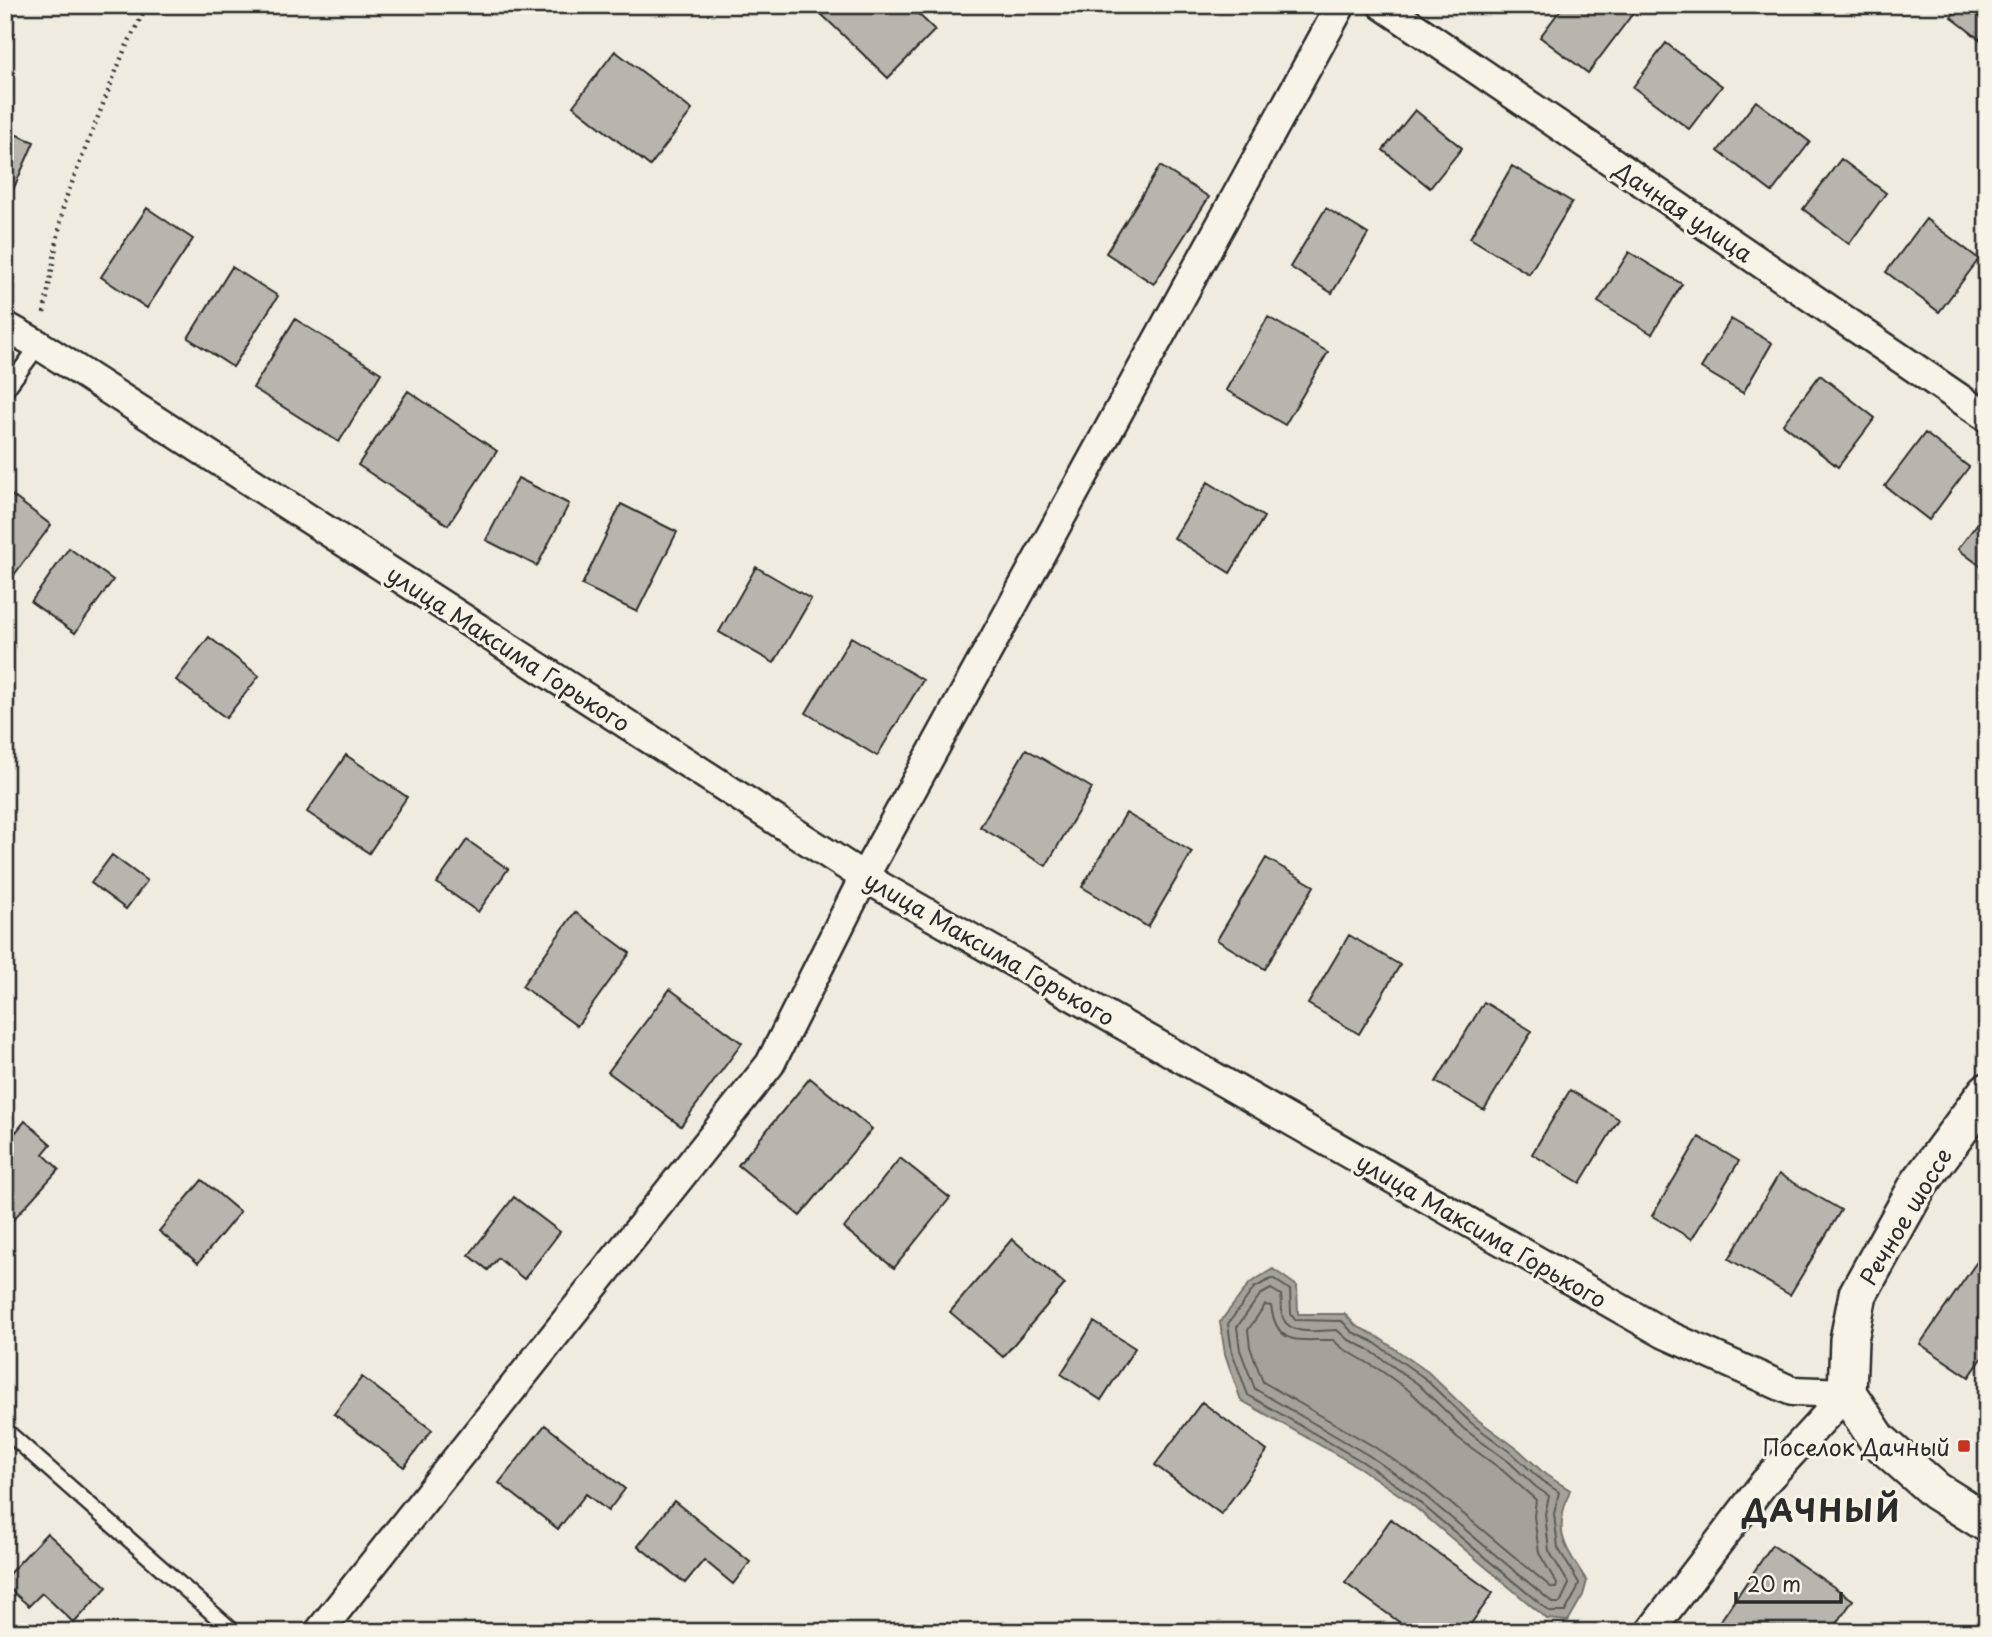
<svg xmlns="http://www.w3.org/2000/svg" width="1992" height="1637" font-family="'Playpen Sans',sans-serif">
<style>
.water{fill:#a4a29a;stroke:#74726e;stroke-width:2}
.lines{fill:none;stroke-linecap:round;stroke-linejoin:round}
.shore{stroke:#5b5b57;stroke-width:2}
.building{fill:#b8b5ae;stroke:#2b2b2b;stroke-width:2}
.service-casing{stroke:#2b2b2b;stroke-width:19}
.minor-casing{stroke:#2b2b2b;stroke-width:33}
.tertiary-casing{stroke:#2b2b2b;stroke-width:42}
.path{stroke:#2b2b2b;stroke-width:4.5;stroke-dasharray:2 5;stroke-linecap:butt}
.service{stroke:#f7f3e8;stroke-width:14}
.minor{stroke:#f7f3e8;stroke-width:28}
.tertiary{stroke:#f7f3e8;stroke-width:37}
.poi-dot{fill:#c8321e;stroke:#f7f3e8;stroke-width:2.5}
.labels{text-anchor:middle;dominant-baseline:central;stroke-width:6;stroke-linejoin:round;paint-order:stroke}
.street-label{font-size:23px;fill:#2b2b2b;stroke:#f7f3e8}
.poi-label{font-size:23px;fill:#2b2b2b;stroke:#f7f3e8;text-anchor:end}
.district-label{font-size:30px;font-weight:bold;letter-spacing:2px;fill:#2b2b2b;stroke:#f7f3e8}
</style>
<rect width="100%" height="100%" fill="#efebe0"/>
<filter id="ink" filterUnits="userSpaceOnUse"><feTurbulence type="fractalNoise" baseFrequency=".0143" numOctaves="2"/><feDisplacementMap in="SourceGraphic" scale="14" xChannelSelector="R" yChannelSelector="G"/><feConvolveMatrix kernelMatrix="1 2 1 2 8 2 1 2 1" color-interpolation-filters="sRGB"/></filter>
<g filter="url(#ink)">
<path class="water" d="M1273 1269 1297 1286 1298 1314H1345L1356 1326 1375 1335 1428 1372 1474 1417 1519 1450 1546 1475 1570 1490C1553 1533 1563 1544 1587 1581L1583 1595 1568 1621 1547 1619 1404 1498 1360 1468 1241 1400 1225 1354 1220 1322 1250 1283Z"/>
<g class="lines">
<path class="shore" d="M1271 1279H1274L1290 1290 1291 1314 1295 1320 1342 1321 1352 1332 1372 1341 1423 1377 1470 1422 1514 1455 1542 1481 1559 1492 1554 1514 1558 1548 1579 1583 1576 1592 1565 1612H1550L1408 1493 1363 1462 1248 1395 1232 1352 1228 1324 1254 1288Z
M1271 1289 1281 1295C1282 1302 1281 1311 1283 1318 1290 1337 1322 1330 1337 1330L1347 1339 1368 1349 1418 1384 1464 1429 1509 1462 1536 1487 1549 1496 1545 1514 1549 1551 1569 1584 1560 1603H1553L1413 1486 1368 1455 1255 1389 1240 1350 1237 1327 1260 1295Z
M1265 1305 1271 1306C1277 1348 1299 1339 1333 1340L1342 1348 1380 1370 1411 1392 1458 1438 1502 1470 1536 1500 1534 1516 1539 1553 1557 1584 1556 1588H1552L1419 1477 1373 1446 1263 1382 1250 1347 1248 1330Z"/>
</g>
<path class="building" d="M824 5H909L935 30 888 78 818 11Z
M1564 5H1624L1634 12 1588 73 1540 37Z
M1960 5H1987V45L1951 17Z
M1666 43 1722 86 1689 129 1633 87Z
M615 51 692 110 650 166 573 106Z
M1756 101 1810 142 1772 192 1718 151Z
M1415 110 1462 148 1430 188 1383 150Z
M5 130 34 142 5 208Z
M1841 159 1886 193 1849 244 1803 209Z
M1160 166 1209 197 1154 284 1106 253Z
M1512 166 1572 202 1529 274 1470 238Z
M147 208 193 239 147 308 101 277Z
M1326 208 1368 234 1332 293 1290 267Z
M1926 219 1979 259 1939 312 1886 272Z
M1629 252 1682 284 1652 334 1598 302Z
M232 267 278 296 233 367 188 338Z
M1268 317 1328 352 1285 425 1226 390Z
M295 319 381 373 339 442 253 388Z
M1731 319 1772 343 1743 393 1701 368Z
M1820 375 1875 418 1838 467 1783 424Z
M408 391 497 451 448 525 358 465Z
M1925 433 1969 467 1929 520 1885 486Z
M518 478 569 504 537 566 486 540Z
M1208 482 1264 517 1230 573 1174 538Z
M5 490 51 525 5 587Z
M621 504 677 532 637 612 582 585Z
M1987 511V571L1958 549Z
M69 548 113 580 75 633 31 602Z
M756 567 811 599 774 663 719 632Z
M209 637 259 676 226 718 176 680Z
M851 637 923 680 877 756 806 713Z
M1026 749 1092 788 1046 866 980 827Z
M346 755 407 797 369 853 307 812Z
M1126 813 1192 852 1148 927 1082 887Z
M467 840 508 869 478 912 437 883Z
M112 855 147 881 126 909 91 883Z
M1266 858 1314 886 1265 969 1217 940Z
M575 912 630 953 577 1026 522 986Z
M1349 935 1400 965 1359 1034 1308 1004Z
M670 989 742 1043 681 1126 608 1072Z
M1484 1002 1532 1031 1484 1110 1436 1082Z
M810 1078 872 1129 800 1216 738 1165Z
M1570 1090 1619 1119 1580 1183 1532 1154Z
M25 1121 51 1144 43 1154 59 1169 13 1220 5 1214V1122L16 1132Z
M1699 1137 1739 1161 1692 1239 1652 1216Z
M900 1158 950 1198 894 1268 844 1228Z
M1779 1174 1841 1210 1790 1295 1729 1259Z
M202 1180 240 1212 198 1263 159 1231Z
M514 1197 560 1232 524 1279 498 1258 488 1270 469 1255Z
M1012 1239 1065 1284 1003 1357 950 1312Z
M1985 1250 1987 1351 1969 1377 1920 1344Z
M1094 1322 1135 1348 1101 1400 1061 1374Z
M362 1377 432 1430 404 1467 334 1414Z
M1202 1402 1267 1451 1221 1514 1155 1465Z
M545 1425 625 1489 608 1511 586 1494 558 1529 499 1483Z
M674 1501 750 1562 733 1584 704 1560 685 1583 638 1546Z
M1391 1519 1493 1593 1465 1632H1413L1345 1583Z
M47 1533 107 1587 74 1623 42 1593 29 1606 5 1585V1578Z
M1772 1545 1853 1600 1831 1632H1713Z"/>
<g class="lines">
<g class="service-casing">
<path id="service" d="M5 391 39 345
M5 1430 234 1632"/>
</g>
<g class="minor-casing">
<path id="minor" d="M1382 5 1987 417
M5 326 39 345 864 877 1665 1334 1792 1391 1847 1393
M319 1632 770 1064 864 877 1341 5
M1650 1632 1764 1483 1847 1393"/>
</g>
<g class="tertiary-casing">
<path id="tertiary" d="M1987 1092 1919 1184 1858 1294 1849 1340 1847 1393 1878 1440 1936 1491 1987 1523"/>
</g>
<path class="path" d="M44 313 64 203 124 51 147 5"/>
<use href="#service" class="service"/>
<use href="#minor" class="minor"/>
<use href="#tertiary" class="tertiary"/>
</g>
</g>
<rect class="poi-dot" x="1957" y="1439" width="14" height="14" rx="3.5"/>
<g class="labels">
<g class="street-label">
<text transform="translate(1684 211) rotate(34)">Дачная улица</text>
<text transform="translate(509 648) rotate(33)">улица Максима Горького</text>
<text transform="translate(990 948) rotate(30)">улица Максима Горького</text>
<text transform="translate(1905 1216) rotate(-59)">Речное шоссе</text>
<text transform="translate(1482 1230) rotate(30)">улица Максима Горького</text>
</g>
<g class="poi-label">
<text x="1950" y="1446">Поселок Дачный</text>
</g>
<g class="district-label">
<text x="1822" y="1509">ДАЧНЫЙ</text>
</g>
</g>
<rect width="1992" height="1637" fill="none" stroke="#f7f3e8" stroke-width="28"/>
<rect x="14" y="14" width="1964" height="1609" fill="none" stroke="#2b2b2b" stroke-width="2.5" filter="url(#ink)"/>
<path d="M1736 1592v10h105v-10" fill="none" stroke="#2b2b2b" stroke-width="3.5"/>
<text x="1747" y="1592" font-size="21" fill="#2b2b2b" stroke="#f7f3e8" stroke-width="5" paint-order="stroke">20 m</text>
</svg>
